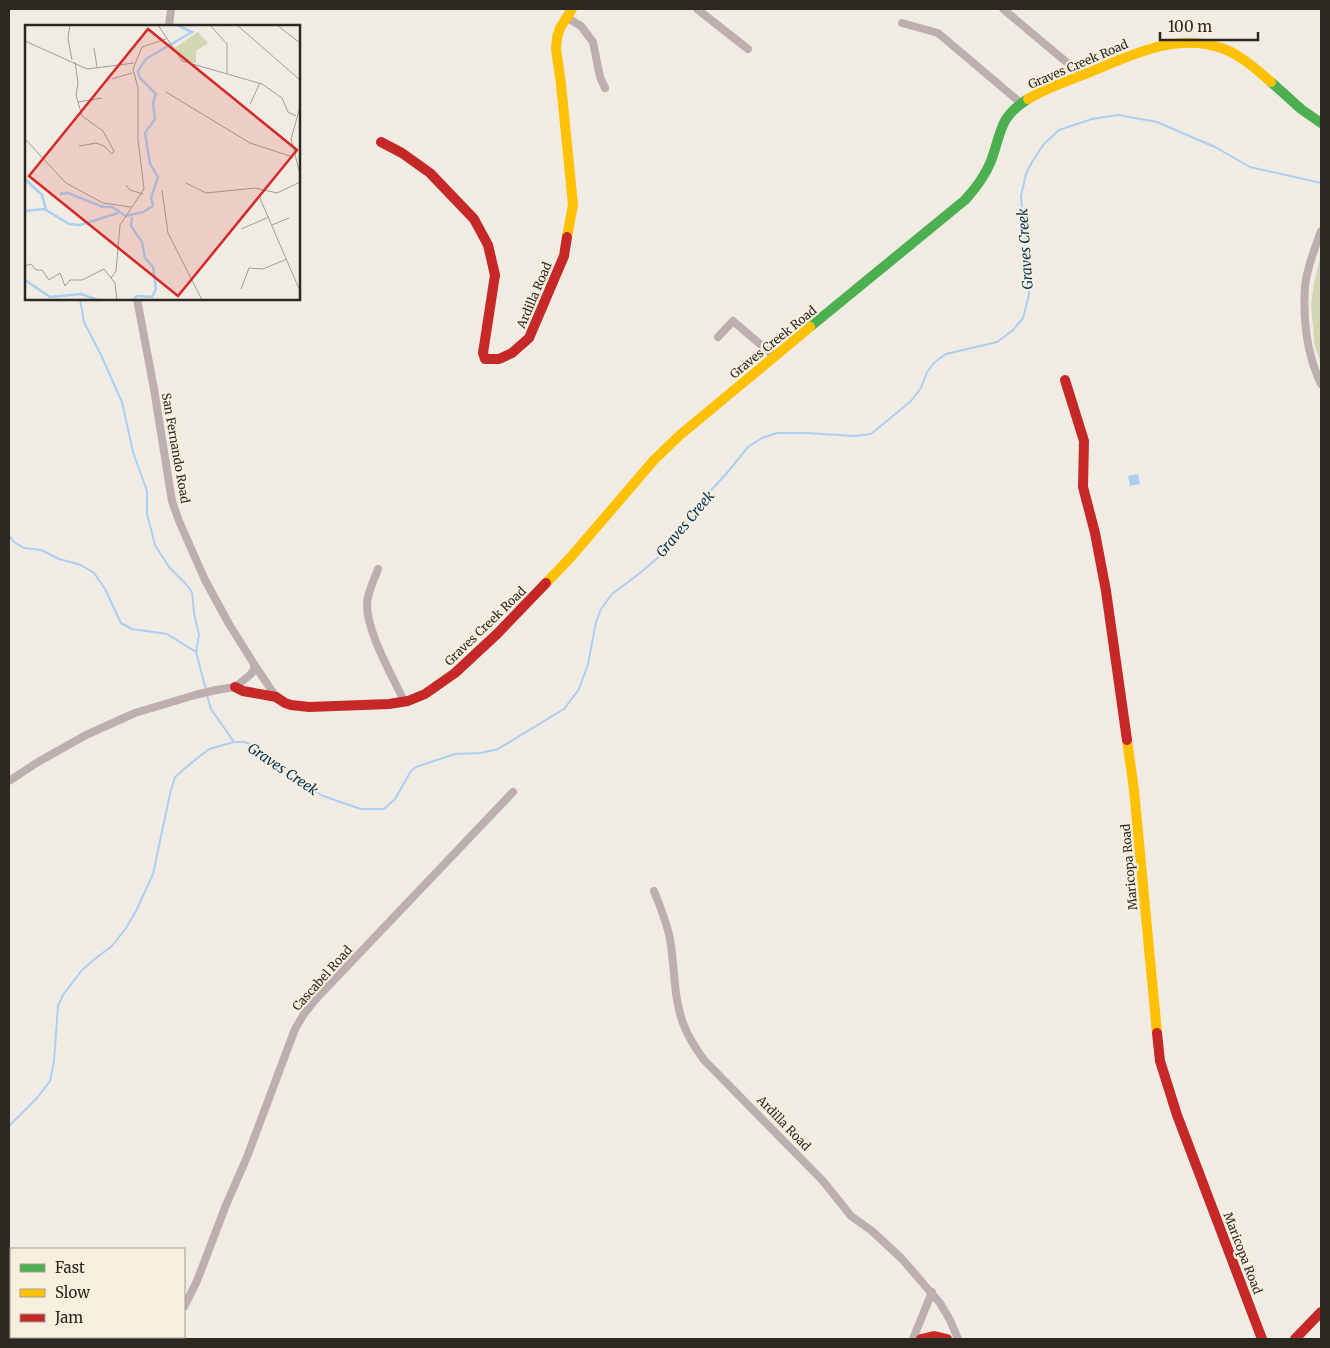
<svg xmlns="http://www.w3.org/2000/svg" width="1330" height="1348" font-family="Merriweather,serif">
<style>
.green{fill:#d3d6b2}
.water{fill:#abcff2}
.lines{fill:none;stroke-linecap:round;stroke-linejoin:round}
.stream{stroke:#abcff2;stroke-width:2}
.street{stroke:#bdafaf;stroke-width:8}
.fast{stroke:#4caf50;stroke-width:10}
.slow{stroke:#ffc107;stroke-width:10}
.jam{stroke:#c62828;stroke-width:10}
.labels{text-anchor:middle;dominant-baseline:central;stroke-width:4.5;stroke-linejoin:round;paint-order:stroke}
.street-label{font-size:12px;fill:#2b2821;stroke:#f6efdd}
.water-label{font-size:14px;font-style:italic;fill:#00325b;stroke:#f6efdd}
.inset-river{fill:none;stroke:#abcff2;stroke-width:2.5}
.inset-road{fill:none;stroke:#a19e95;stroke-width:1}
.view{fill:#d62828;fill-opacity:0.15;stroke:#d62828;stroke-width:2.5}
.inset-edge{fill:none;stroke:#2b2821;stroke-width:2.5}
</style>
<rect width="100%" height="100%" fill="#f0ece3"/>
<path class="green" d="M1321 254V362L1315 347 1311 305 1314 283Z"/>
<path class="water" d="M1138 474 1140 484 1130 486 1128 476Z"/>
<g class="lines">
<path class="stream" d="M80 299 84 322 101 355 122 402 133 452 147 491V514L155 545 169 567 185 583 192 592 194 613 199 635 196 652 206 690
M9 535 14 542 24 548 41 550 59 559 81 565 94 573 105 589 121 623 132 629 167 634 196 652
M207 695 211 709 234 742
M9 1126 37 1098 50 1081 54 1061 58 1006 63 995 82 970 96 958 112 946 126 928 136 911 153 874 170 794 175 777 190 764 209 749 234 742H244L253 745 271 763 305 786 323 796 361 809H384L395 799 411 771 416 767 455 754 481 753 498 749 564 709 579 689 588 664 596 622 601 609 612 594 640 573 661 555 686 527 704 498 727 473 748 447 762 438 777 433H807L854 436 871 434 911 401 921 388 927 372 935 362 946 354 997 342 1013 330 1023 318 1029 295 1021 196 1026 174 1032 162 1043 145 1059 130 1092 119 1118 115 1157 122 1215 147 1250 167 1321 183"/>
<path class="street" d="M697 9 748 49
M1003 9 1083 76
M566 17 581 26 593 42 600 77 605 88
M902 23 938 33 1022 104
M169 26 171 9
M1321 231C1315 248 1307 267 1305 286 1303 319 1307 355 1321 384
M137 299 154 389 172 501 179 521 205 580 229 624 254 664 276 697
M718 337 733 321 774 356
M378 569C374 580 368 591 367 603 366 631 392 675 404 701
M9 781 38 762 86 735 135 713 195 695 216 690 235 687 250 675 254 670V664
M654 891C660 906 667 923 670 939 675 967 673 996 683 1023 688 1037 696 1049 704 1060L823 1181 851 1216 872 1231 902 1259 940 1303 950 1320 958 1339
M184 1307 197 1281 226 1205 247 1157 295 1029 304 1014 315 1000 513 792
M167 1339 168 1337
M913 1339 932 1292"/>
<path class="fast" d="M1271 82 1301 109 1321 123
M810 327 965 200C976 188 985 176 991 161 1002 132 998 118 1028 99"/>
<path class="slow" d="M1028 99C1049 86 1072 80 1095 70 1136 53 1179 32 1224 49 1242 56 1257 70 1271 82
M567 237 573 205 561 84 556 49 557 38 560 28 572 9
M546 583 570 558 654 460 680 435 810 327
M1127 740 1134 790 1157 1033"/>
<path class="jam" d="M381 142 402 153 430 173 474 219 488 245 495 275 483 353 485 359H499L512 353 529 338 564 256 567 237
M1065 380 1084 441 1083 487 1095 533 1106 591 1127 740
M235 687 243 691 276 697 285 703 291 705 309 707 389 704 408 701 425 694 455 673 497 634 546 583
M1157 1033 1160 1061 1177 1115 1262 1339
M921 1339 934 1336 947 1339
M1295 1339 1321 1312"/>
</g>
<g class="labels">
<g class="street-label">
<text transform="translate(1078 64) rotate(-23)">Graves Creek Road</text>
<text transform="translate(534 295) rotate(-67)">Ardilla Road</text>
<text transform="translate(773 342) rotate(-39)">Graves Creek Road</text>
<text transform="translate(176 448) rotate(80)">San Fernando Road</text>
<text transform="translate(485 626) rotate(-44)">Graves Creek Road</text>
<text transform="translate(1129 867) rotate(-95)">Maricopa Road</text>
<text transform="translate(322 978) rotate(-48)">Cascabel Road</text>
<text transform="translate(784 1123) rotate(46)">Ardilla Road</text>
<text transform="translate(1243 1253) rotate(69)">Maricopa Road</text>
</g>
<g class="water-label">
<text transform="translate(1025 249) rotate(-94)">Graves Creek</text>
<text transform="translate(685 524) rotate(-50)">Graves Creek</text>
<text transform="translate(283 769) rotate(34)">Graves Creek</text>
</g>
</g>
<g transform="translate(25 25)">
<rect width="275" height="275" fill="#f0ece3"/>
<path d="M173 7 183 18 171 26V38L160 37 148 24Z" fill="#d3d6b2"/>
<path class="inset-river" d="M0 154 17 170 21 185 44 199 55 200 93 188M37 167 36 169 43 168 78 182H87L101 191 118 187 128 181 126 173 133 152 125 139 120 108 130 94 128 78 131 69 115 53 113 46 121 34 167 7 152 0M0 186 20 184M107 192 106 201 117 217 120 233 128 242 131 264 127 272 112 271 108 275M0 255 25 272 56 269 73 275"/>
<path class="inset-road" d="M45 0 43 13 47 35M133 0 157 36 237 59 257 73 263 87 271 91M185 0 202 19V48M212 0 275 55M252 0 275 18M0 16 62 44 109 38M69 23 72 42M50 37 53 58 51 70 57 91 78 106 89 126 87 129 79 121 71 118 54 121M87 54 107 48M141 67 225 118 268 132M53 77 77 73M225 79 235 58M275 82 266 114 275 149M0 114 41 158 78 178 106 182M161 158 181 168 230 163 252 168 275 157M101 160 105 165 118 169M137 165 143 208 177 275M239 166 234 171 275 266M247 200 264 193M216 204 244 192M0 241 6 239 11 245H17L24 255 35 248 40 261 45 255H57L79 244 90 258 92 275M86 253 91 246 95 200 119 164 113 115V63L108 44 117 22 141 14M216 264 224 243 238 244 262 234"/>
<path class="view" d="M123 4 272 125 153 271 4 151Z"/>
<rect width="275" height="275" class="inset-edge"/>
</g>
<rect width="1330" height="1348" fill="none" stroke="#2b2821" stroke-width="20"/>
<rect x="10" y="1248" width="175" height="90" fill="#f6efdd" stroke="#a59f92"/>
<rect x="20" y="1264" width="25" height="8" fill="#4caf50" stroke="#a59f92"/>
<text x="55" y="1273" font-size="15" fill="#2b2821">Fast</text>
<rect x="20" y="1289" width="25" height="8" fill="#ffc107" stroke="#a59f92"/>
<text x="55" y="1298" font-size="15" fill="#2b2821">Slow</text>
<rect x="20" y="1314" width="25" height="8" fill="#c62828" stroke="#a59f92"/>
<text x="55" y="1323" font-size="15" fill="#2b2821">Jam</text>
<path d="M1160 32v8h98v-8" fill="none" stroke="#2b2821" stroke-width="2.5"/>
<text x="1168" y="32" font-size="15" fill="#2b2821" stroke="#f6efdd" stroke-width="4" paint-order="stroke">100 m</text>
</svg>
